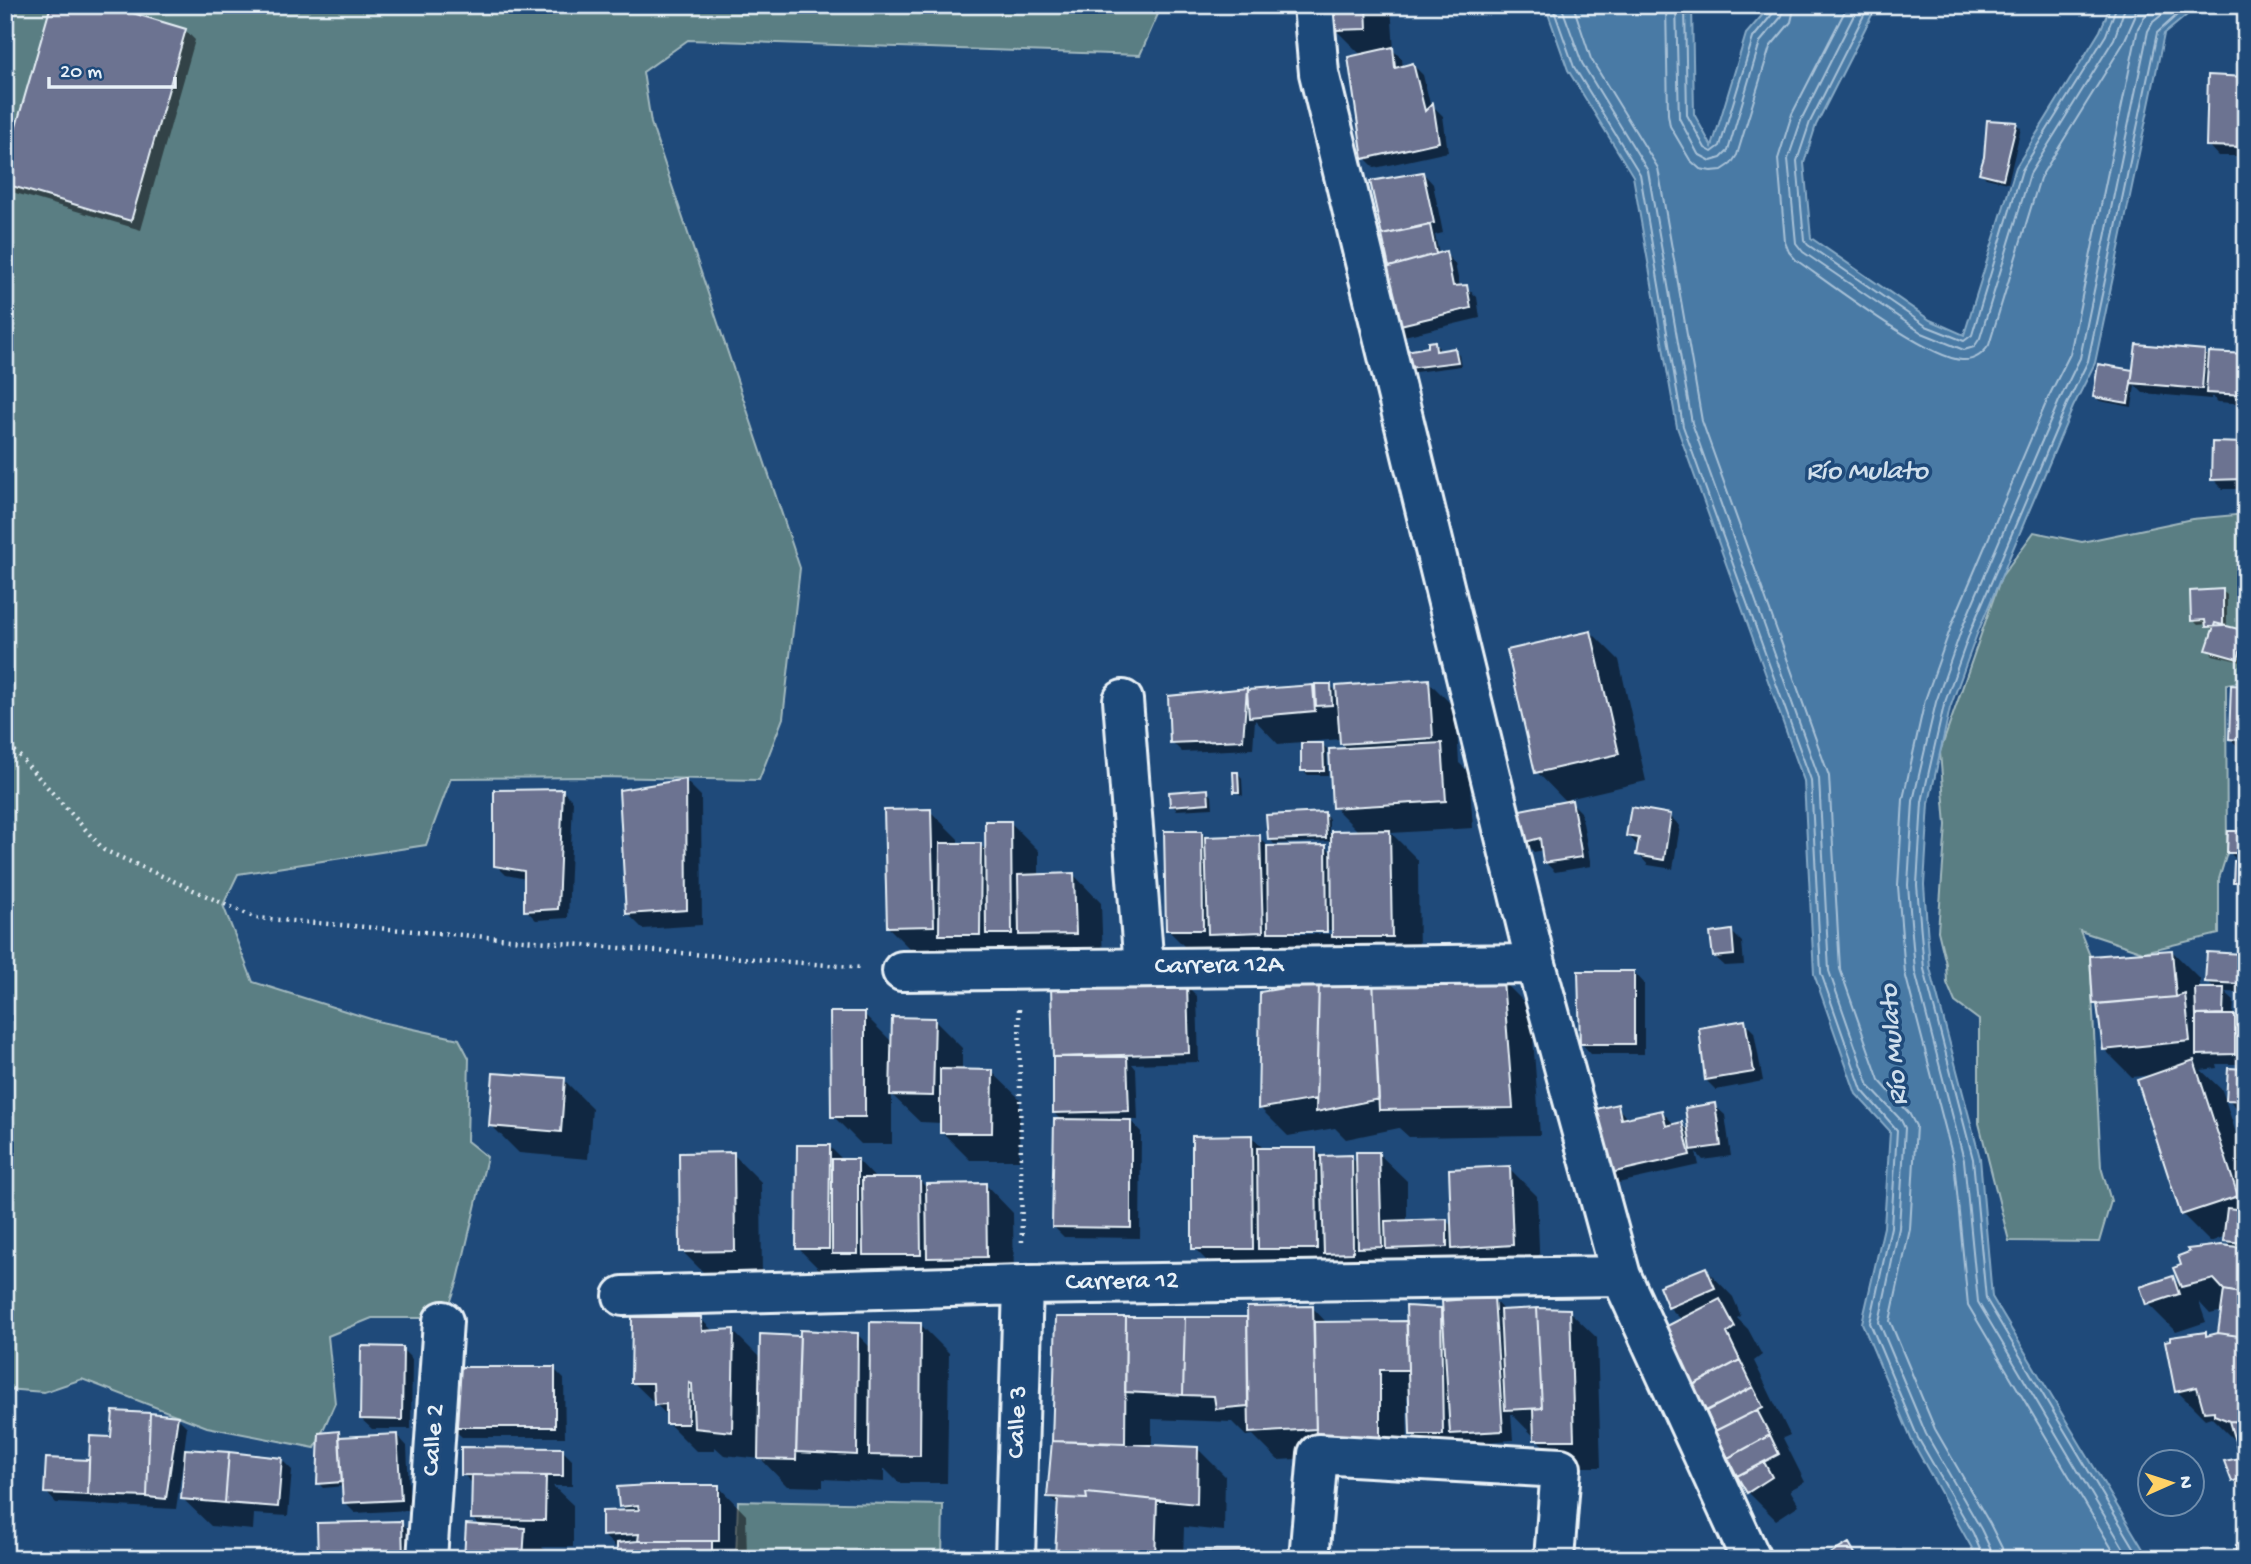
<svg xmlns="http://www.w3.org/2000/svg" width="2251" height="1564" font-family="'Gochi Hand',sans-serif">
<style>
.green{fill:#5a7e83;stroke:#a1b8be;stroke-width:2}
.water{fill:#487aa5;stroke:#88aac6;stroke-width:2}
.shadow{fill:#0007;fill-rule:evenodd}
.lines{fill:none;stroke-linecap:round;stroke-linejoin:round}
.shore{stroke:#a8c1d7;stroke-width:2}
.building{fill:#6c7391;stroke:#e8f1f8;stroke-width:2}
.minor-casing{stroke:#e8f1f8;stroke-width:44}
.path{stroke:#e8f1f8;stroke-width:4.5;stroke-dasharray:2 5;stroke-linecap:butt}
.minor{stroke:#1f4a7a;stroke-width:38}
.labels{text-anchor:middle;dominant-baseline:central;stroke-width:7;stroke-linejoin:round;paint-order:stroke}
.street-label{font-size:26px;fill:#e8f1f8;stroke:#1f4a7a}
.water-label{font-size:28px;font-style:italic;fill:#d0dfec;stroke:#1f4a7a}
</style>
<rect width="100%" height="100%" fill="#1f4a7a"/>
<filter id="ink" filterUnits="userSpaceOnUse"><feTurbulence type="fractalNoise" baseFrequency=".0143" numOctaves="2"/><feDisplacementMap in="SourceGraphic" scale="14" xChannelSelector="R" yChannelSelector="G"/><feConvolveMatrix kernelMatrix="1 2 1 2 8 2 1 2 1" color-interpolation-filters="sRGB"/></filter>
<g filter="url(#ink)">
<path class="green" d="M5 5H1162L1140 55 688 40 643 72 651 123 800 568 783 718 759 780 599 777 451 778 426 845 238 874 223 905 253 982 377 1021 459 1039 469 1058 467 1141 487 1157 458 1280 445 1318H372L328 1336 335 1403 315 1448 207 1427 82 1379 44 1392 5 1389Z
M2246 514V681L2226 684 2227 853 2219 879V934L2143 952 2080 931 2090 956 2101 1167 2111 1201 2099 1242 2009 1241 1979 1123V1020L1955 1002 1947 983 1946 964 1938 931 1946 825 1940 752 2001 577 2034 532 2082 542 2192 519Z
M738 1501 943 1505 942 1559H736Z"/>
<path class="water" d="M1545 5H1692L1694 114 1712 147 1746 34 1771 5H1877L1816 125 1804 163 1811 238 1930 320 1964 335 2016 167 2100 31 2111 5H2199L2164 34 2095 363 2073 407 1977 634 1950 708 1929 803 1924 885 1930 968 1980 1158 1992 1297 2149 1559H1978L1912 1441 1862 1323 1884 1227 1890 1131 1856 1094 1814 974 1804 781 1677 427 1633 176 1568 70Z"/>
<path class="shadow" d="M1335 5H1391L1394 51 1402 59 1403 68 1413 65 1423 75 1431 108 1433 106 1443 116 1448 152 1375 168 1365 158 1362 56 1336 30Z
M185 30 195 40 141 230 12 192 5 185V171Z
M2246 79V156H2218L2208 145Z
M2016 124 2021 128 2008 183 1986 178 1981 173Z
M1423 173 1433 184 1443 233 1435 235 1439 255 1445 253 1455 264 1460 287H1466L1477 297 1480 318 1404 336 1394 326 1391 268 1373 182Z
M1434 343 1439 348V352L1454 350 1459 355 1461 366 1415 372 1411 367Z
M2205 352 2210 358 2246 356V404L2218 402 2212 396 2211 399 2143 393 2135 385 2132 407 2100 401 2095 397 2134 372Z
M2246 445V489H2223L2213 479Z
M2222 591 2227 595V628L2246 634V651L2242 662 2213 655 2208 650 2214 632 2208 624 2198 625 2193 620Z
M1591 632 1619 660 1646 781 1568 799 1581 812 1591 866 1555 872 1545 862 1543 850 1534 852 1524 842 1567 803 1537 772Z
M1428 681 1456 709 1459 763 1469 772 1473 828 1391 833 1418 860 1419 964 1196 958 1168 930 1201 832 1207 839 1259 837 1269 847 1325 846 1333 854V841L1274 844 1270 839 1324 814 1329 819V833L1359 832 1334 807 1348 750 1342 744 1341 739 1305 742V745L1322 744 1327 749 1328 775H1308L1303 770 1302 742 1278 744 1255 720 1253 749 1182 752 1172 742 1246 690 1248 692 1312 686 1317 691 1330 685 1338 693ZM1295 930H1336V934H1295Z
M2246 688V749H2241L2230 739Z
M1238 773 1242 778 1243 796 1236 792Z
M686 781 701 796 702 925 643 929 628 914Z
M562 790 573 801 568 918 536 920 526 910V879L506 875 496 865Z
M1208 791 1212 796 1213 808 1177 810 1172 805Z
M930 811 958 839V845H980L987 851 1011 823 1039 851V876L1074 875 1101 903 1103 961 916 955 888 927Z
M1670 816 1680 826 1673 869 1648 865 1638 854V846L1628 835Z
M2246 833V891L2235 881 2240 863 2229 852Z
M1732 932 1742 942 1744 965 1725 966 1714 956Z
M2172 951 2200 979V990H2216L2207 981 2242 956 2246 960V993L2225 992 2234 1000 2233 1016 2244 1027 2246 1004 2245 1064H2216L2217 1068 2201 1070 2222 1090 2246 1164V1493L2233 1481 2243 1460 2236 1439H2233L2211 1417 2205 1419 2177 1391 2205 1334 2209 1337 2220 1335 2223 1311 2210 1314 2199 1302 2206 1322 2176 1332 2148 1304 2172 1278 2184 1289 2175 1269 2233 1248 2225 1240 2226 1236 2210 1242 2182 1214 2152 1075 2132 1077 2104 1049 2100 1008 2095 1003Z
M1634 972 1644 983V1054H1591L1581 1043Z
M1503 981 1531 1009 1540 1135 1409 1137 1399 1128 1346 1139 1335 1128 1288 1136 1260 1108 1320 984Z
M1186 985 1197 996 1199 1062 1132 1064 1136 1069 1138 1120H1130L1141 1132 1140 1238 1064 1237 1054 1227 1062 1121 1054 1113 1053 989Z
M864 1014 893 1043 934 1020 962 1048V1071L992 1072 1020 1099 1019 1160H970L942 1132V1123L920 1122 892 1095V1144H861L833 1116Z
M1744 1022 1754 1032 1763 1081 1716 1090 1706 1080Z
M2246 1071V1117L2228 1099Z
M564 1080 592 1108 588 1159 519 1153 491 1125Z
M1714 1105 1725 1115 1731 1156 1703 1160 1696 1152 1699 1165 1618 1183 1608 1173 1617 1106 1628 1120 1662 1112 1672 1122 1673 1126 1682 1124 1691 1133Z
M1252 1137 1265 1150H1315L1324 1158 1351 1157 1358 1164 1379 1154 1407 1181V1222L1446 1220 1453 1228 1509 1168 1537 1196 1540 1273 1222 1276 1194 1248Z
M829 1146 843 1160H858L877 1180H919L925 1186 986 1185 1013 1213 1014 1284 826 1276 798 1248Z
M733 1154 761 1182 762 1278 710 1279 682 1251Z
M1706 1269 1733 1297 1741 1316 1737 1318 1748 1329 1762 1355 1754 1361 1790 1435 1783 1438 1805 1482 1790 1490 1799 1505 1776 1520 1748 1492 1667 1328 1682 1320 1669 1307Z
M1493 1299 1504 1311H1569L1597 1338 1601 1467H1564L1511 1413 1513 1440 1470 1443V1462H1439L1411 1434V1397H1407L1408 1467 1333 1457 1278 1460 1253 1435 1246 1436 1232 1422 1152 1419V1446L1197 1448 1225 1476 1224 1531 1184 1527 1183 1559H1048L1056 1558 1059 1506 1049 1496 1057 1318H1248L1313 1308 1328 1324 1409 1323 1441 1309 1444 1313Z
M701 1319 714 1332 733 1331 761 1359 801 1338 858 1335 872 1349 921 1325 949 1353 947 1483H899L884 1468V1482L823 1479V1487L787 1486 761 1459 724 1455 715 1447V1451H696L668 1423V1416L633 1382Z
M402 1349 412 1359 411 1429H372L361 1419Z
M554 1369 564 1379 565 1437H462L451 1427Z
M177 1417 187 1427 184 1451 282 1460 292 1470 288 1516 254 1514 253 1530 211 1526 183 1499 185 1463H183L176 1509 56 1503 46 1492 48 1459 91 1461 113 1439Z
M339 1433 344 1438 397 1435 407 1446 410 1510 355 1513 345 1503 344 1486 323 1488 319 1484Z
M562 1450 572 1460V1486H553L573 1505V1547H542L552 1559H467L481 1527 473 1519V1484L463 1474Z
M719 1487 746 1515 747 1559H619V1550L604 1536 627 1512 621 1506Z
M401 1523 429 1551V1559H319Z"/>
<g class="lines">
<path class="shore" d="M1552 5 1574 67 1640 174 1683 426 1811 780 1821 973 1862 1090 1897 1130 1891 1227 1870 1323 1918 1438 1973 1533 1984 1559
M1561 5 1582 63 1648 171 1692 423 1819 778 1829 971 1869 1086 1901 1120 1905 1128 1899 1228 1879 1322 1926 1434 1981 1529 1991 1550 1993 1559
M1573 5 1591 59 1658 168 1702 421 1829 776 1840 969 1879 1080 1909 1113 1916 1126 1910 1229 1890 1321 1935 1429 1990 1524 2002 1548 2003 1559
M1666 5 1668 114 1670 126 1690 160 1700 169 1711 171 1722 170 1731 164 1737 155 1770 47 1791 22 1795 5
M1676 5 1679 118 1698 154 1711 161 1721 158 1728 151 1760 42 1782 16 1784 5
M1685 5 1687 115 1705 148 1712 152 1720 146 1753 38 1774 12 1775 5
M1848 5 1792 114 1778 159 1785 242 1789 252 1796 260C1828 282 1928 359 1962 360 1974 361 1983 354 1989 345L2040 178 2123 44 2135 17 2136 5
M1859 5 1802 118 1788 159 1796 243 1803 252 1922 333 1964 350 1974 347 1980 338 2030 174 2114 39 2126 5
M1869 5 1810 122 1797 161 1804 240 1808 245 1926 326 1964 341 1972 335 2022 170 2106 35 2117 5
M2118 1559 1968 1305 1954 1162 1905 973 1898 886 1903 799 1925 700 1952 624 2049 396 2070 354 2138 28 2145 16 2157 5
M2130 1559 1978 1302 1964 1160 1915 971 1908 885 1913 801 1936 702 1962 628 2059 401 2080 358 2148 31 2153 22 2174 5
M2141 1559 1986 1299 1973 1159 1924 969 1917 885 1922 802 1944 705 1970 632 2067 404 2088 361 2157 33 2188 5"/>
</g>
<path class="building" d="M51 5H106L186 29 131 221 5 184V165Z
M1333 5H1366L1367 29 1335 30Z
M1393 47 1395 68 1413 63 1425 111 1433 103 1439 142 1363 159 1348 57Z
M2208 75 2246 77V147L2206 146Z
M1987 120 2017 122 2003 179 1979 173 1984 157Z
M1423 172 1434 223 1382 235 1370 181Z
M1430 225 1436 254 1389 267 1382 235Z
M1446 251 1453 286 1467 285 1471 308 1392 327 1379 270Z
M1435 341 1436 351 1455 348 1458 362 1409 368 1406 351 1428 347V342Z
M2136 344 2205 350 2202 389 2131 383Z
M2209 352 2246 354V395L2206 393Z
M2098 364 2133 370 2128 403 2093 397Z
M2212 442 2246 443V479L2211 480Z
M2223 589V626L2206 627 2205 620 2191 621 2190 591Z
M2215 623 2246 631 2238 659 2206 650Z
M1591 631 1619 754 1535 773 1507 650Z
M1429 679 1433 738 1340 744 1336 686Z
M1315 684H1331L1332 705 1316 706Z
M1313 685 1315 711 1249 717 1247 690Z
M2231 685 2246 686V741L2229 739Z
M1247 688 1243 740 1170 743 1168 696Z
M1301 743H1323L1324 771H1301Z
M1442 743 1446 801 1332 808 1329 749Z
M1233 772H1238L1239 792H1234Z
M686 779 687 910 626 914 619 790Z
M563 789 558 909 524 911V871L494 866V790Z
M1208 789 1209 803 1170 806 1169 792Z
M1572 800 1582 857 1543 863 1540 838 1522 843 1515 811Z
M1631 807 1671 814 1664 860 1636 855 1639 838 1626 836Z
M931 809 934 926 887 927 884 810Z
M1325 812 1326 838 1268 840 1266 815Z
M985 821H1011L1012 934H986Z
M1390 830 1392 937H1332L1331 831Z
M1164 831H1202L1203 930H1166Z
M2228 831H2246V853H2227Z
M1260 835 1263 932 1208 934 1205 837Z
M940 843H981L980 935H939Z
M1326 845 1327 932H1268L1267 846Z
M2234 861 2246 862V882H2233Z
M1074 873 1076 934 1019 935 1018 875Z
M2242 916H2246V951L2240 950Z
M1732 930 1734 955 1713 957 1710 933Z
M2172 950 2176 997 2093 1004 2090 956Z
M2207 952 2243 954 2241 984 2205 982Z
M1578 971H1634V1044H1580Z
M1373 979 1503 980 1513 1108 1379 1110Z
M1373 979 1379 1099 1316 1112 1319 982Z
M1319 982 1316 1099 1258 1109 1260 992Z
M1187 984 1189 1053 1053 1057 1051 987Z
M2246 984V1055H2239Z
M2195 988H2224L2223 1014 2196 1015Z
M2185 994 2190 1041 2103 1050 2097 1004 2176 997Z
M830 1012H865V1117H831Z
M2196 1015H2235V1054L2196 1055Z
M892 1017 935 1018 933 1096 890 1095Z
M1745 1020 1754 1072 1705 1080 1699 1028Z
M1053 1057H1127L1129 1111 1053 1113Z
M2194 1060 2238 1196 2181 1215 2137 1080Z
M2228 1068 2246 1069V1101L2226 1100Z
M940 1069 993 1070 992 1133H940Z
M493 1073 565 1078 561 1132 489 1126Z
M1715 1103 1721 1146 1691 1150 1685 1108Z
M1618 1104 1621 1119 1662 1110 1666 1126 1682 1122 1690 1155 1606 1174 1592 1110Z
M1054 1119 1131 1120V1228L1052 1227Z
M1252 1135 1253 1249H1192V1136Z
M797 1145H830L829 1249H796Z
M1257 1148H1316L1317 1249H1258Z
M2246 1149V1195L2241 1194Z
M734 1152 735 1251 680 1252 679 1153Z
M1356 1152H1379L1382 1247 1358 1248Z
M1352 1155 1353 1253 1324 1254 1321 1156Z
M832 1159H858V1254H832Z
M1510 1166 1513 1245 1452 1249 1449 1169Z
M862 1178H920L921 1255H863Z
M986 1183 987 1257 927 1258 926 1184Z
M2227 1208 2246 1210V1243L2223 1241Z
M1447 1219V1247L1386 1249 1385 1221Z
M2221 1245 2246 1248V1294L2224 1290 2214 1279 2181 1287 2173 1268 2181 1265 2178 1256 2189 1252 2187 1249Z
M1706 1267 1715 1288 1668 1308 1659 1286Z
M2173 1276 2179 1294 2146 1305 2140 1287Z
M2224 1290 2246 1294V1337L2218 1333Z
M1494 1297 1503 1431 1450 1434 1442 1301Z
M1720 1299 1735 1327 1727 1333 1740 1360 1693 1385 1665 1327Z
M1313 1306 1316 1429 1249 1433 1247 1307Z
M1406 1306 1441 1308 1443 1435H1410Z
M1537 1308 1570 1309 1574 1440H1534L1533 1409 1542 1408Z
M1537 1308 1542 1408 1505 1410 1500 1310Z
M632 1317H701L702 1331 734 1329 732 1432 694 1428 692 1384 689 1383 688 1424H666V1404L654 1405 653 1383H631Z
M1056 1317H1126L1125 1443 1052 1441Z
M1126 1317H1185L1183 1395 1125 1392Z
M1185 1317H1247L1248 1406 1216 1409 1214 1396 1183 1395Z
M1407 1321 1408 1370H1380V1440L1316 1443 1314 1322Z
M870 1322 921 1323 920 1456 869 1455Z
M800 1330 858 1333 857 1455 796 1452Z
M2206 1332V1336L2218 1333 2246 1337V1422L2229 1421 2214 1415V1411L2204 1412 2197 1387 2175 1392 2165 1341 2170 1340V1337Z
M760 1334 800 1336 796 1460 758 1459Z
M361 1346 403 1347 402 1420 360 1419Z
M1740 1360 1753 1387 1706 1411 1693 1385Z
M449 1367H555V1427H450Z
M1753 1387 1763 1407 1715 1431 1706 1411Z
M1757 1410 1770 1435 1728 1458 1715 1431Z
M113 1411 150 1413 147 1497 88 1495 90 1436 111 1437Z
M150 1413 178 1416 166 1499 147 1497Z
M2229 1421 2246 1422V1476L2232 1482 2224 1461 2240 1458Z
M339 1431 342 1482 317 1484 319 1433Z
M397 1434 401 1500 343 1503 339 1437Z
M1770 1435 1779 1454 1737 1476 1728 1458Z
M1052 1441 1198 1447 1197 1504 1086 1493 1087 1499 1047 1497Z
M461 1447 563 1448V1476L461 1475Z
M185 1449 229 1452 225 1503 181 1499Z
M229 1452 282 1458 278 1507 225 1503Z
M46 1458 89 1460 88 1495 44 1493Z
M1764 1462 1772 1477 1747 1493 1737 1476Z
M472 1475 546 1476 545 1520 471 1519Z
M649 1485H719V1541H638L639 1534 602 1536V1511L639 1510 638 1505 619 1507 617 1487Z
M1086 1493 1157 1500 1155 1559 1055 1556 1058 1498 1087 1499Z
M402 1521 403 1559H318L317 1523Z
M466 1524 525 1528 523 1559H464Z
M638 1541H712V1559H617V1543Z
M1849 1543 1858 1559H1822Z
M2236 1545 2246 1548V1559H2236Z
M1288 1550V1559H1198V1552Z
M1055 1556 1088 1559H1046V1557Z"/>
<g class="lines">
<g class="minor-casing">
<path id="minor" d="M1313 5 1319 73 1536 964 1621 1276 1751 1559
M1123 700 1144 968
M902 971 1536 964
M623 1296 1023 1285 1621 1276
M427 1559 443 1321
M1015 1559 1023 1285
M1309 1559 1318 1454 1561 1468 1554 1559"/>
</g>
<path class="path" d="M5 740 104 850 256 918 863 968
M1019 1009 1022 1245"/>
<use href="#minor" class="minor"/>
</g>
</g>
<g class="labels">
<g class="street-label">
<text transform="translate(1219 967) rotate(-1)">Carrera 12A</text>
<text transform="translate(1122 1283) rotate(-1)">Carrera 12</text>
<text transform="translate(1019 1422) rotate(-88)">Calle 3</text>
<text transform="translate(435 1440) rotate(-86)">Calle 2</text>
</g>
<g class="water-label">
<text x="1867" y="472">Río Mulato</text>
<text transform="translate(1895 1045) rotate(-95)">Río Mulato</text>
</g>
</g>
<rect width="2251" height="1564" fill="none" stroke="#1f4a7a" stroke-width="28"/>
<rect x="14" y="14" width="2223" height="1536" fill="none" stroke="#e8f1f8" stroke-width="2.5" filter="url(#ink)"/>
<g transform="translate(2171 1483) rotate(87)"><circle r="33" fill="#1f4a7a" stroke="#6f8dac" stroke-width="2"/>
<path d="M0-5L12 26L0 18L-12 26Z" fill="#ffd166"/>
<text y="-10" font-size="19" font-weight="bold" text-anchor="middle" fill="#e8f1f8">N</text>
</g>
<path d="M49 77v10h126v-10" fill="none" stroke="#e8f1f8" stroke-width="3.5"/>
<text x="60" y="77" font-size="21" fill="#e8f1f8" stroke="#1f4a7a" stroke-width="5" paint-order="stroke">20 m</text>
</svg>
